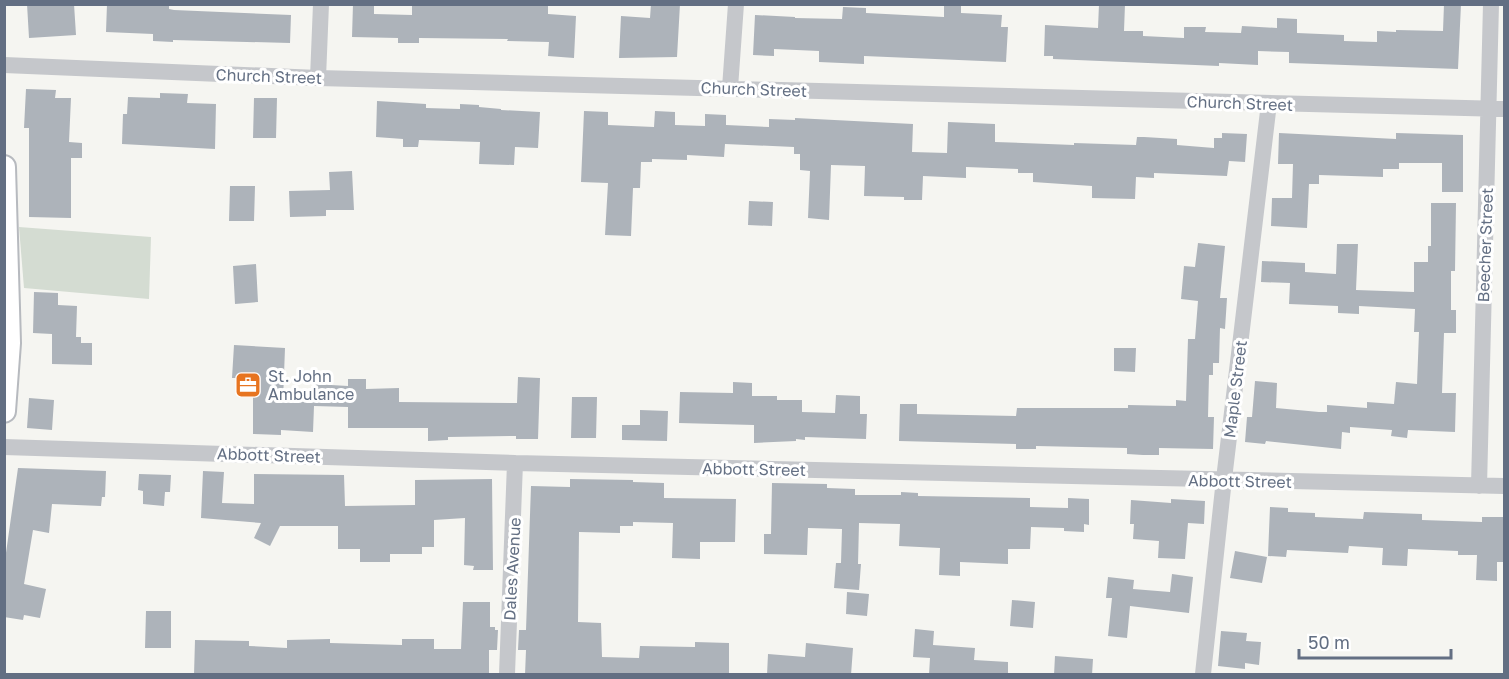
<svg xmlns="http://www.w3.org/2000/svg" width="1509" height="679" font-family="'Golos Text',sans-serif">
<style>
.green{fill:#d4dcd2}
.building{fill:#adb3ba}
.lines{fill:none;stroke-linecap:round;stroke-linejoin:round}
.secondary-casing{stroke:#b7babf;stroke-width:26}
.street{stroke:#c5c7cb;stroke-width:16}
.secondary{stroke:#fff;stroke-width:22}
.labels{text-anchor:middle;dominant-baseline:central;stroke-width:6;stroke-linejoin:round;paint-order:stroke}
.street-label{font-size:16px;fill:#636f83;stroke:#fff}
.poi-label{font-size:16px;fill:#636f83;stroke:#fff;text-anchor:start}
</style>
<rect width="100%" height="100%" fill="#f5f5f1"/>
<path class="green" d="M19 227 151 237 149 299 24 288Z"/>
<path class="building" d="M27 4H74L76 35 29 38Z
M107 4H169V9L174 10 291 15 290 43 173 40V42L153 41V34L106 32Z
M353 4H374V14L412 15V4H548V14L576 16 574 58 548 56 549 42 507 41 508 39 419 38V43H398V38L352 37Z
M651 4H680L677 57 619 58 621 16 650 18Z
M944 4H961V13L1002 15 1001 27H1008L1006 62 864 56V64L819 62V51L774 49V56L753 55 755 15 795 17V18L842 19 843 7 866 8V13L944 17Z
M1099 4H1125L1124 31H1143V36L1184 38V27H1206L1205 32 1241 33 1242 26 1277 28V18L1297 19V33L1344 35V41L1377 42V31L1396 32V30L1443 31 1444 4H1461L1458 69 1289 63V52L1258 51V65L1219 63V66L1053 59V56H1044L1045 25 1098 28Z
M26 89 56 90 55 98H71L69 142 82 143V158H71V218L29 217V128H24Z
M160 93 188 94 187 103 216 104 215 149 122 144 123 114H127L128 97 160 98Z
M254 98H277L276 138H253Z
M377 101 426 104V108L460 109V104L479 105V107L501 109V110L540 112 538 148 515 147 514 165 479 164 480 142 419 140 418 147H403V139L376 137Z
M584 111 608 112V125L654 127 655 111 675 112V125L705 126V114L726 115V125L769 127V119L795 120V118L913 124 912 152 947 153 948 122 995 124V142L1074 145V143L1136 145 1137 137H1144L1177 139V145L1214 148V138H1222V133L1247 134 1245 162 1229 161 1227 176 1154 173V178L1136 177 1135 199 1092 198V186L1033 182V173H1018V169L966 167V178L923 176 922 200H904V197L864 196 865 166 831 165 829 220 808 218 810 171 800 170V154H794V147L725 144 724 157 687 155V160L652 159V162H641L640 188H633L631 236 605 235 608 183 581 182Z
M1279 133 1396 139V133L1463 135V192H1442V163H1399V169H1383V177L1319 175V184H1309L1307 228 1271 226 1272 198H1292L1293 164H1278Z
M352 171 354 210H326V216L290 217 289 191 330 190 329 172Z
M230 186H255L254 221H229Z
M749 201 773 202 772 226 748 225Z
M1431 203H1456L1455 271H1451V310H1456V333H1444L1442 393H1456L1455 432 1408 430 1407 438 1391 436 1392 430 1350 427V433L1342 432 1341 449 1266 441 1265 444 1245 442 1247 417H1252L1255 381 1277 383 1276 408 1319 412H1327V405L1367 408V402L1394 404 1396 382 1417 384 1419 332H1414L1415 309 1359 306V314L1338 313V306L1289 304 1290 283 1261 282 1262 261 1305 263V272L1336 274 1337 244H1358L1356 290 1414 292V262H1428V246H1431Z
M1198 243 1225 246 1220 298H1227L1225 329 1220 328 1219 363H1213V375H1209L1208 417H1214L1213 449 1159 448V455H1143L1127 454V448L1036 446V449H1016V444L899 441 900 404H917V414L1016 416 1017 408H1128V405L1176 406V400L1186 401 1188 339H1195L1198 301 1181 299 1184 266 1195 267Z
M256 264 258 302 235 304 233 266Z
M34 292 58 293V305L77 306 76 337H81V343H92V365L52 364V334L33 333Z
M234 345 285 348 283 401 314 402V384L348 386V379H366V389L399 388V402L517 403 518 377 540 378 538 439H516V436L448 437V440L428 441V428H348V407L314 406 313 432 281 430V435L253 434V378H232Z
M1114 348H1136L1135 372 1114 371Z
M733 382 752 383V396H777V400H802V412L835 413 836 395 860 396V414H867L866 439 805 437V440L796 439V441L754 443V425L679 423 680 392 733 393Z
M572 397H597L596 438H571Z
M29 398 54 400 52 430 27 428Z
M640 410 668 411 667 441 622 440V425H640Z
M18 468 106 471 105 497H102L101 506 52 504 49 533 33 530 24 584 46 589 40 618 24 615 23 620 4 617V567Z
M203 471 224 472 222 503 254 504V474L344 475 345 506 415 505V480L492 479 493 570H473L474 566 464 565 465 518 434 520V547H422V554H390V562H360V549H338V526H280L270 546 254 538 261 523 201 518Z
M139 474 171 475 170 492H165L164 506 143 504V491L138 490Z
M570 479 633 480V482L664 483V498L736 499 735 542H700V559L672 558 673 523 633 522V526H620V533L579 532 578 622 601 623 602 657 639 658 640 646 695 647V642L729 643V675H525L526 650H518L519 630H526L531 486 570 487Z
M772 483 827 484V488L855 489V495H901V492L918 493V496L1030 498V507L1068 508V498L1089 499V525L1084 524V532L1064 531V528L1031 527 1030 549H1008V564L960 562V576L939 575 940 548 899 546 900 524 859 523 858 564H861L859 590 834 588 836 563H841L842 529 808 528 807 555 764 554V534H771Z
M1171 499 1205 501 1204 524 1188 523 1185 559 1158 558 1159 541 1133 539 1134 524H1130L1131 500 1171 503Z
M1270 507 1288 508V512L1315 513V517L1363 519 1364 512 1422 514V520L1482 522V517H1504V562H1497V581L1476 580 1477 555H1458V551L1408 549 1407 566 1382 565 1383 548 1349 546 1348 553 1287 550 1286 557 1268 556Z
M1235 551 1267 557 1262 583 1230 578Z
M1172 574 1193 577 1189 613 1130 606 1127 638 1108 636 1112 598H1106L1108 577 1134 580 1133 589 1170 592Z
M847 592 869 594 867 616 846 614Z
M1012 600 1035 602 1033 628 1010 626Z
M463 602H490V627H495V630H498L497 650H489V675H194L195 640 249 641V646L287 648V640L330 639V643L402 645V639H434V649H461Z
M146 611H171V648H145Z
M915 629 934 631 933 645 975 648 974 660 1008 662V675H929L930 658 913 657Z
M1221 631 1247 633 1246 641 1261 642 1259 665 1245 663V669L1218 666Z
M806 643 853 648 851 675H767L768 654 805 657Z
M1055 656 1093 659 1092 675H1054Z"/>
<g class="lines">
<g class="secondary-casing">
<path id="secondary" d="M4 167 9 343 4 411"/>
</g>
<path class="street" d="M4 65 318 78 1504 109
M318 78 321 4
M730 88 736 4
M4 447 515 463 1504 486
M1479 486 1491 4
M507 674 515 463
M1203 674 1224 479 1269 103"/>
<use href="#secondary" class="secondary"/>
</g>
<defs>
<g id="office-square" transform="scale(1.35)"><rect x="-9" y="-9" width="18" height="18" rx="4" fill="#e77420" stroke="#fff"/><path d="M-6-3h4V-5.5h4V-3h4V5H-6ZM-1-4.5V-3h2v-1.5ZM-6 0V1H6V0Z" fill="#fff"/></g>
</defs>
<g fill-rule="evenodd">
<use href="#office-square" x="248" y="385"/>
</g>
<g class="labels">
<g class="street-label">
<text transform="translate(269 76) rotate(2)">Church Street</text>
<text transform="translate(754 89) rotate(2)">Church Street</text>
<text transform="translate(1240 103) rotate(2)">Church Street</text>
<text transform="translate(1485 245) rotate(-88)">Beecher Street</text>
<text transform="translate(1235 389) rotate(-83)">Maple Street</text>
<text transform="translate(269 455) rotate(2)">Abbott Street</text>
<text transform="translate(754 469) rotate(1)">Abbott Street</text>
<text transform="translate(1240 481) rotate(1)">Abbott Street</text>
<text transform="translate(512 569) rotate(-87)">Dales Avenue</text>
</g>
<g class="poi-label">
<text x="268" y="376">St. John<tspan x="268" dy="18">Ambulance</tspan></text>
</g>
</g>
<rect width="1509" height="679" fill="none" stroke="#636f83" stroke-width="12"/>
<path d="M1299 649v9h152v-9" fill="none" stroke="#636f83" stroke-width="3"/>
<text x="1308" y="649" font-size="18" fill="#636f83" stroke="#ffffff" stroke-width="4.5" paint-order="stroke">50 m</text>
</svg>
